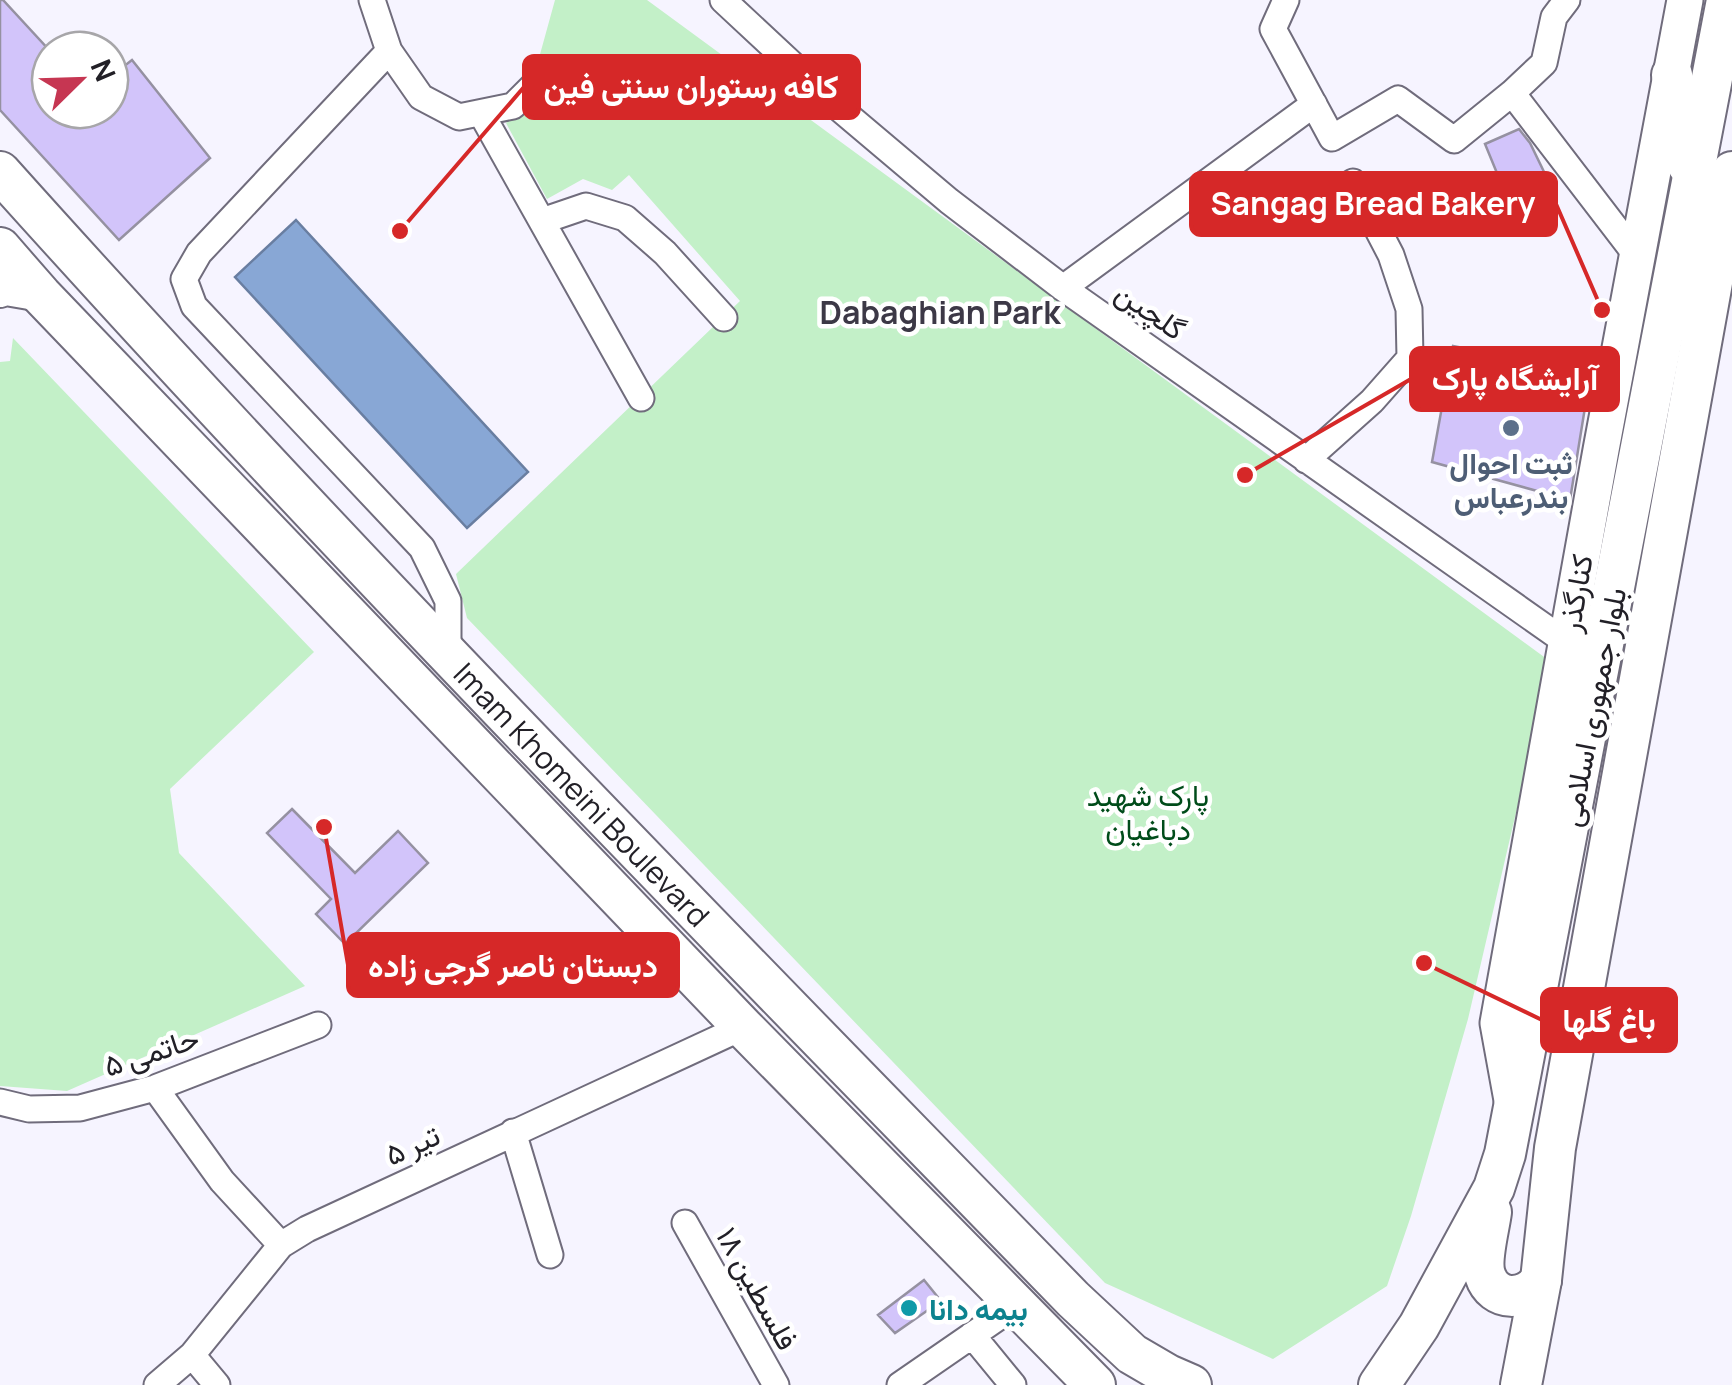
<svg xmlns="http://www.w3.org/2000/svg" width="1732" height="1385" font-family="Manrope,Vazirmatn,sans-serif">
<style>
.green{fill:#c3f0c8}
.water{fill:#88a7d5;stroke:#697ea1;stroke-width:2.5}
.building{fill:#d2c4fa;stroke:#9591a1;stroke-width:2.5}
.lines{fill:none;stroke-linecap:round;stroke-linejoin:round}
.minor-casing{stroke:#706c7c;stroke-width:29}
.tertiary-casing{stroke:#706c7c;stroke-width:36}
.secondary-casing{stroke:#706c7c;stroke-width:39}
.primary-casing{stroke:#706c7c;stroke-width:44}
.minor{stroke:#fff;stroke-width:25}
.tertiary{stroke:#fff;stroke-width:32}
.secondary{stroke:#fff;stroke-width:35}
.primary{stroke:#fff;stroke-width:40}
.service-dot{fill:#5c6f8a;stroke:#fff;stroke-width:4}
.culture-dot{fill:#0f9aa8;stroke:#fff;stroke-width:4}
.labels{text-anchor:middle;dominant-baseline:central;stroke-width:9;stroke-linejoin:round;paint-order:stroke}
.street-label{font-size:30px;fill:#222027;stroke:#fff}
.service-label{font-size:30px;font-weight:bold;fill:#4e5e75;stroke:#fff}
.park-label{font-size:30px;fill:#004c1a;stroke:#fff}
.culture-label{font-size:30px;font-weight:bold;fill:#0d838f;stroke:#fff;text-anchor:start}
.neighbourhood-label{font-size:32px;font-weight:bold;fill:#3c3846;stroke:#fff}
.leader{fill:none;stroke:#d62828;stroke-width:4}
.callout-dot{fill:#d62828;stroke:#fff;stroke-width:4}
.callout{fill:#d62828;stroke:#d62828;stroke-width:4}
.callout-label{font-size:32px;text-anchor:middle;font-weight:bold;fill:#fff}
</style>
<rect width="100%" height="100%" fill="#f6f4ff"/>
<path class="green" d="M555 0H647L1551 662 1468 1019 1411 1216 1387 1286 1273 1359 1105 1283 467 618 456 574 740 301 629 175 612 190 583 179 547 199 506 123 558 81 539 58Z
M13 338 314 652 170 789 179 853 305 986 67 1091 0 1086V362L10 361Z"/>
<path class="water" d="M296 220 528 472 467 528 235 277Z"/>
<path class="building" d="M0 0H3L50 51V110H110V77L132 60 210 158 119 240 0 110Z
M1519 129 1530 143 1547 178 1506 195 1485 144Z
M1453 346 1505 356 1501 378 1516 385 1587 395 1570 500 1432 462Z
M292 809 355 873 398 831 428 863 345 944 316 914 331 899 267 833Z
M924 1280 941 1301 895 1333 878 1315Z"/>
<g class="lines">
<g class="minor-casing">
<path id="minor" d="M372 0 389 51 421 97 459 117 513 106 537 82
M723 0 840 109 949 201 1063 288 1566 642
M1286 0 1273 29 1332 138 1398 99 1454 140 1512 93 1637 256
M389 51 199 253 184 279 194 306 422 548 448 601V657
M1512 93 1544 63 1554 17 1567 0
M481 113 641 398
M542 221 586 206 625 218 665 253 724 318
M1063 288 1314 104
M1306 460 1372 401 1410 358 1409 309 1391 255 1353 182
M155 1088 222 1181 281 1245
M0 1102 29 1109 80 1108 155 1088 318 1025
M513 1132 550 1255
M685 1223 776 1385
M972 1335 1013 1385
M192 1355 217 1385
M157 1385 192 1355 281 1245 307 1229 743 1027
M900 1385 1016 1305"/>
</g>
<g class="tertiary-casing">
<path id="tertiary" d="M0 291 6 289 41 295"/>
</g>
<g class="secondary-casing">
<path id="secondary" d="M1512 1100 1498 1023 1601 450 1685 0"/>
</g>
<g class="primary-casing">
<g id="primary">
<path d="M1672 75 1688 165"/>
<path id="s1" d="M0 172C346 558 711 927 1073 1299L1132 1354 1168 1375 1191 1385"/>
<path d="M0 248 41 295 743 1027 1095 1385"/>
<path d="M1491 1212C1489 1228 1480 1260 1485 1275 1494 1303 1526 1301 1541 1280"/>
<path d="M1379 1385 1419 1326 1494 1188 1505 1154 1727 0"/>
<path d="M1521 1385 1541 1280 1555 1148 1732 172"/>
</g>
</g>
<use href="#minor" class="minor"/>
<use href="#tertiary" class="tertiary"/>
<use href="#secondary" class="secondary"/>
<use href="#primary" class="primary"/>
</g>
<circle class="service-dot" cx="1511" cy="428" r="10"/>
<circle class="culture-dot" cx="909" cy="1308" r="10"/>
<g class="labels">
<g class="street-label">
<text transform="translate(1151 310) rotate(35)">گلچین</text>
<text transform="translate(1575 593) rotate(-80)">کنارگذر</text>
<text transform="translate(1592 707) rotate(-79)">بلوار جمهوری اسلامی</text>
<text stroke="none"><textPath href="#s1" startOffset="852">Imam Khomeini Boulevard</textPath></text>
<text transform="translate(151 1051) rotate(-18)">حاتمی ۵</text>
<text transform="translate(412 1144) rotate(-25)">تیر ۵</text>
<text transform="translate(758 1288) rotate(61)">فلسطین ۱۸</text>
</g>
<g class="service-label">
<text x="1511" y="462">ثبت احوال<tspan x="1511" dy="34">بندرعباس</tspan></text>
</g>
<g class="park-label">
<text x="1148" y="794">پارک شهید<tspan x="1148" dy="34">دباغیان</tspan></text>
</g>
<g class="culture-label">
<text x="929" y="1308">بیمه دانا</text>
</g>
<g class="neighbourhood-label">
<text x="940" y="312">Dabaghian Park</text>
</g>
</g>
<path class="leader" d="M400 231L524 87M1602 310L1556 204M1245 475L1411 379M324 827L348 965M1424 963L1542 1020"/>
<g class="callout-dot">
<circle cx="400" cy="231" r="10"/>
<circle cx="1602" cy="310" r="10"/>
<circle cx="1245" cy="475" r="10"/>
<circle cx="324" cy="827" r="10"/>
<circle cx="1424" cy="963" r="10"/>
</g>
<g class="callout">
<rect x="524" y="56" width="335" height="62" rx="10"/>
<rect x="1191" y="173" width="365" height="62" rx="10"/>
<rect x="1411" y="348" width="207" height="62" rx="10"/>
<rect x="348" y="934" width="330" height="62" rx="10"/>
<rect x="1542" y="989" width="134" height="62" rx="10"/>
</g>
<g class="callout-label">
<text x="691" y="98">کافه رستوران سنتی فین</text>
<text x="1373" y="215">Sangag Bread Bakery</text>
<text x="1515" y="390">آرایشگاه پارک</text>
<text x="513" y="977">دبستان ناصر گرجی زاده</text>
<text x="1609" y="1032">باغ گلها</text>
</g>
<g transform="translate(80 80) rotate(67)"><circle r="48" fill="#ffffff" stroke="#a7a6a9" stroke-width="2.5"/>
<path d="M0-8L18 38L0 25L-18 38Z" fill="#c63652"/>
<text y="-15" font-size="28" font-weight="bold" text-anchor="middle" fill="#222027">N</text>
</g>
</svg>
